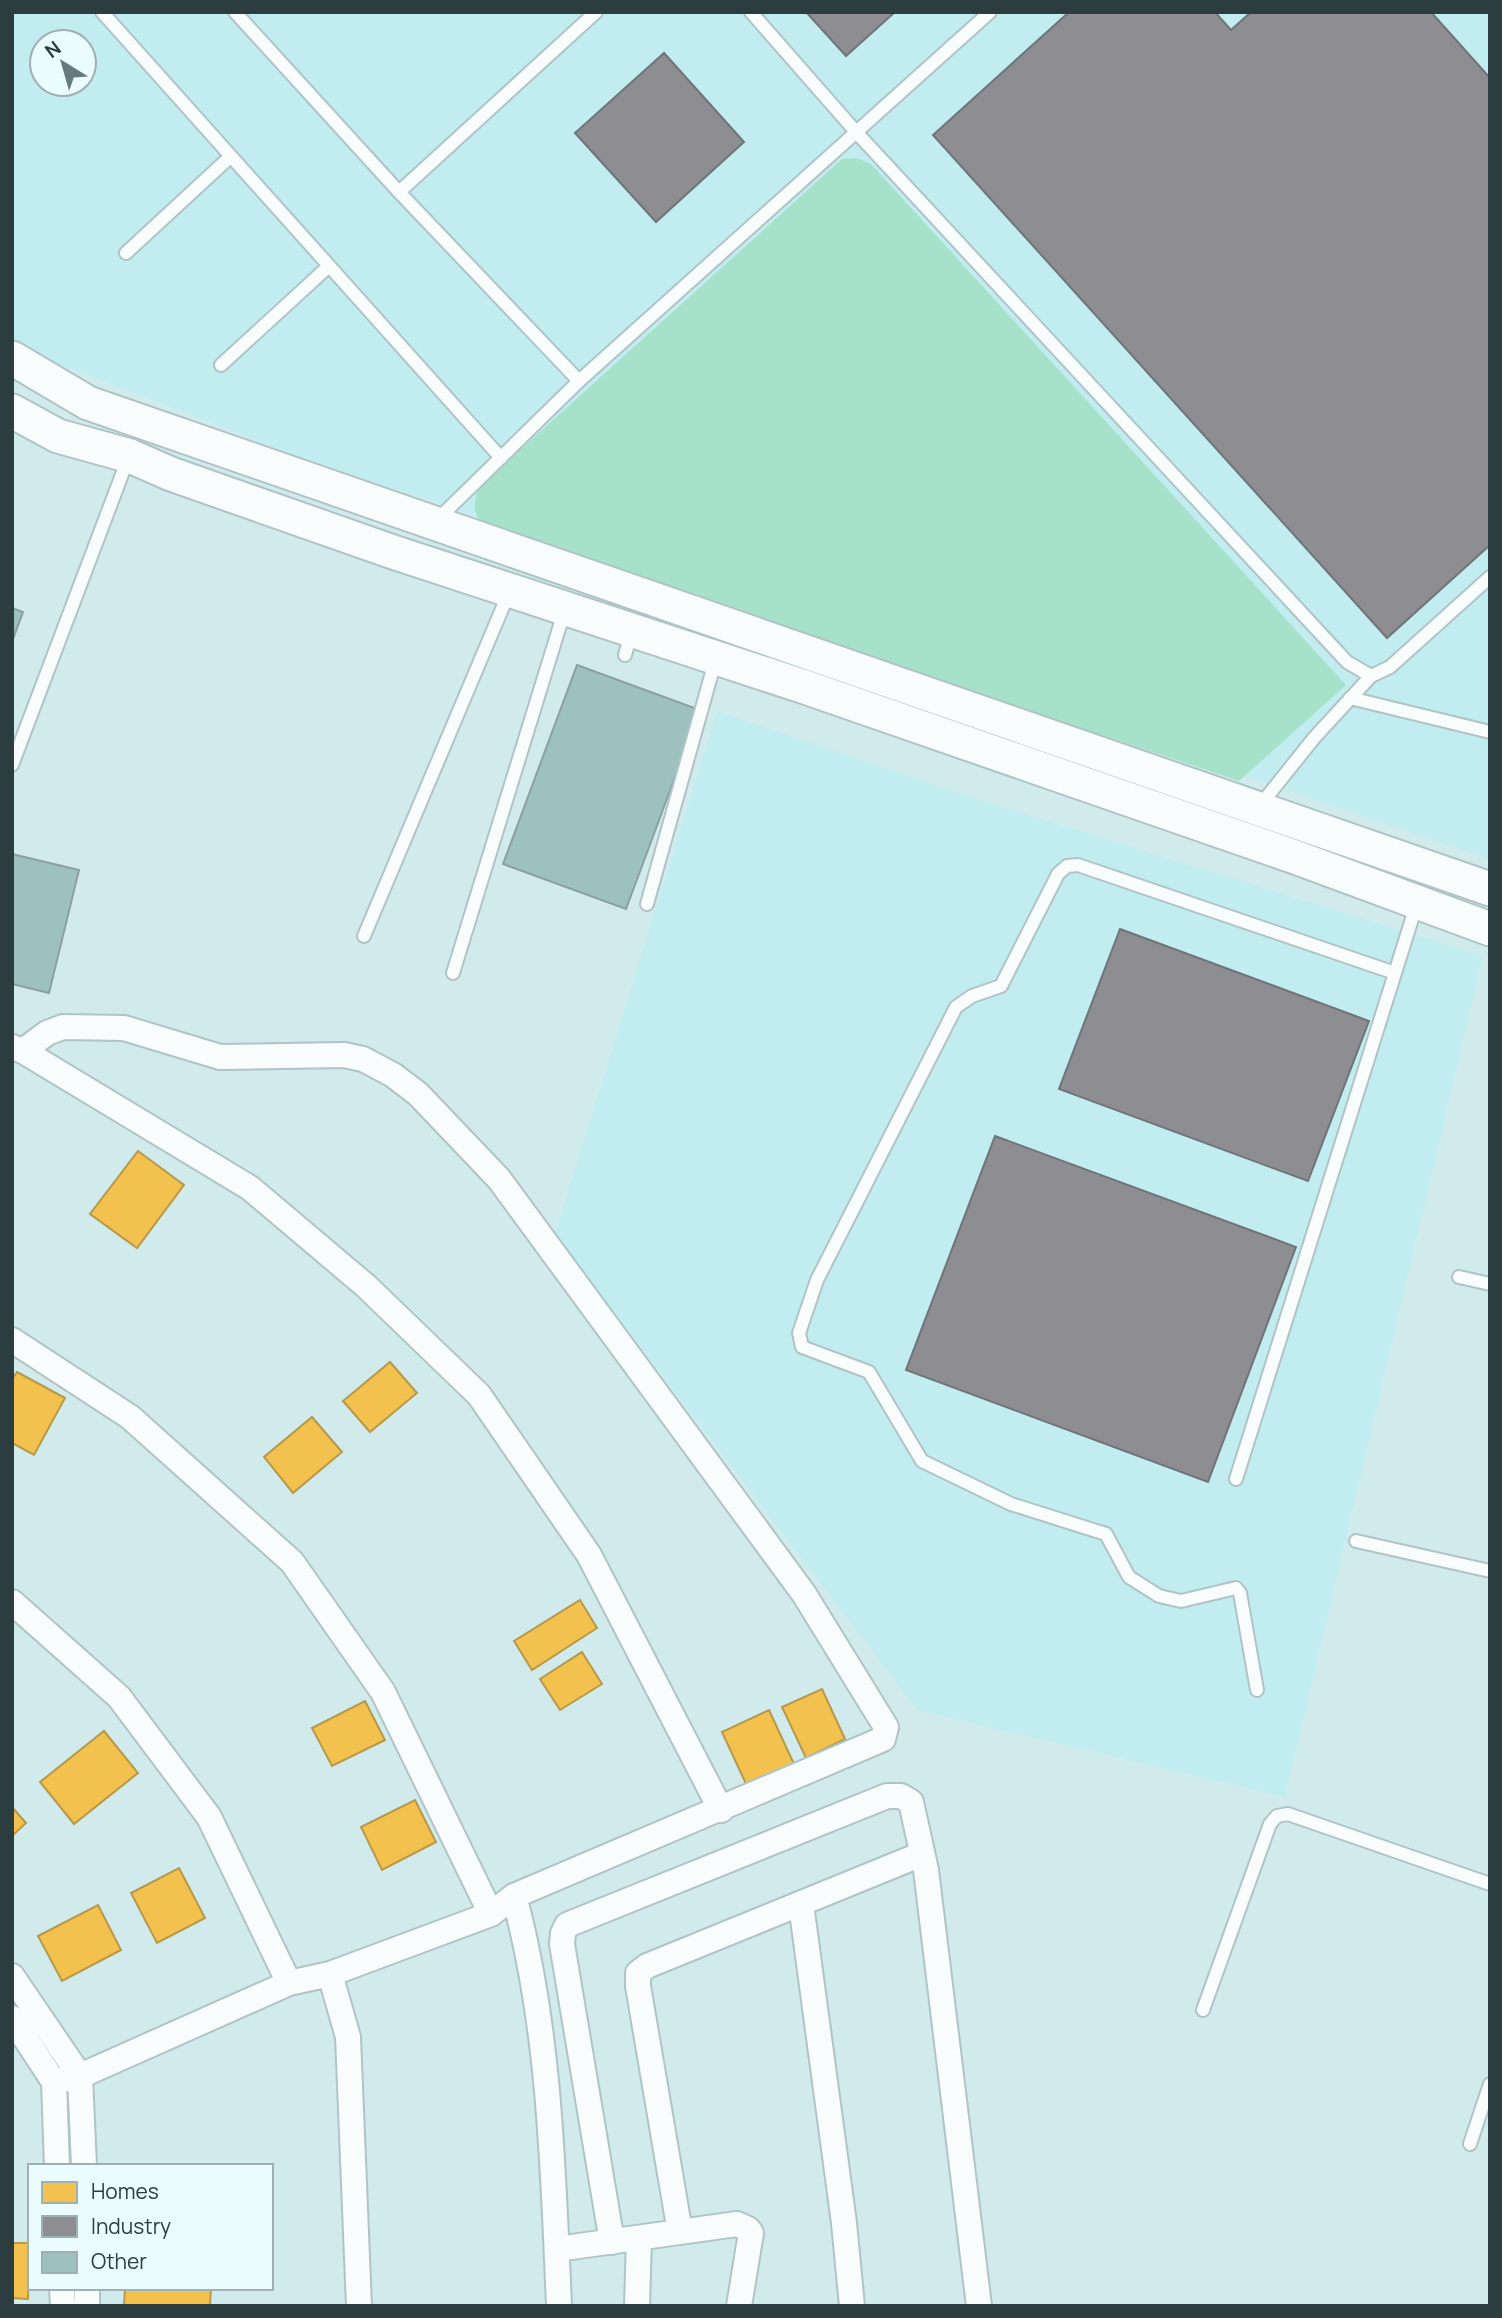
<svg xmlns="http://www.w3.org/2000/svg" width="1502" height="2318" font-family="Manrope,sans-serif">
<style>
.built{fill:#c2edf0;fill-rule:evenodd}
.green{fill:#a6e2ca}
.homes{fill:#f2c14e;stroke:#b6994a;stroke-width:2}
.industry{fill:#8d8d92;stroke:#707579;stroke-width:2}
.building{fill:#9dc1be;stroke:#8ca09f;stroke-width:2}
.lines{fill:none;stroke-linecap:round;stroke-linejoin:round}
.lane-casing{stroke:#b0c4c5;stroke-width:16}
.street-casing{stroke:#b0c4c5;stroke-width:28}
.secondary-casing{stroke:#b0c4c5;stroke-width:37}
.lane{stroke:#f8fcfc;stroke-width:12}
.street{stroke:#f8fcfc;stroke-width:24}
.secondary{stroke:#f8fcfc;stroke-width:33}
</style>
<rect width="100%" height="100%" fill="#d1ebed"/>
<path class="built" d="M12 12H1490V859L303 458 25 351 12 340ZM42 42H84V84H42Z
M717 711 967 796 1483 956 1285 1797 917 1710 555 1234Z"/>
<path class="green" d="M856 158 871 164 1346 685 1239 781 493 531C472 517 472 510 479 487L842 159Z"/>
<path class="homes" d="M138 1151 184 1185 137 1248 90 1214Z
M390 1362 417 1393 370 1432 343 1401Z
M17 1372 65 1398 34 1455 12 1443V1379Z
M312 1417 342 1452 293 1493 264 1457Z
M580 1600 597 1628 532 1670 514 1641Z
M582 1652 602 1684 560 1710 540 1679Z
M822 1689 845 1739 806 1758 782 1707Z
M365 1701 385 1740 332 1766 312 1728Z
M769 1710 794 1764 747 1786 722 1732Z
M104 1731 138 1773 74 1824 40 1782Z
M415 1800 436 1842 382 1870 361 1827Z
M12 1807 26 1823 12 1836Z
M179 1868 205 1918 157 1943 131 1893Z
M98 1905 121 1950 62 1981 38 1936Z
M12 2243H29L28 2299 12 2298Z
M125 2288H211L210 2306H124Z"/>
<path class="industry" d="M806 12H895L846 56Z
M1069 12H1215L1231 30 1251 12H1431L1490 78V545L1387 638 933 135Z
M664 53 744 142 656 222 575 133Z
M1120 929 1369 1021 1308 1181 1059 1089Z
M995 1136 1296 1247 1208 1482 906 1370Z"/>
<path class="building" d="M12 608 23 612 12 642Z
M577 665 700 710 626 909 503 864Z
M12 854 79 870 49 993 12 984Z"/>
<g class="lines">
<g class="lane-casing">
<path id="lane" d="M102 12 501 458
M235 12 399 192 579 381
M751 12 857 133 1347 662 1371 676 1390 667 1490 577
M399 192 596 12
M126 253 230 157
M221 365 329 266
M437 520 579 381 990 12
M625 655 632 630
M1350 698 1490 732
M12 765 129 456
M1258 808 1314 738 1371 676
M647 904 716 658
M364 936 510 590
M453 973 565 609
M1459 1277 1490 1284
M1236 1479 1417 903
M1356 1541 1490 1571
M1257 1690 1240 1593 1236 1588 1181 1601 1159 1596 1129 1577 1106 1534 1011 1504 922 1461 869 1372 802 1347 799 1333 817 1280 956 1007 972 996 1001 986 1058 874 1067 866 1078 865 1395 973
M1203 2010 1270 1824 1277 1816 1288 1814 1490 1884
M1470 2144 1490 2084"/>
</g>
<g class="street-casing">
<path id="street" d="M12 1047 23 1051 250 1188 366 1286 479 1395 589 1555 721 1810
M23 1051 47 1033 63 1027 124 1028 220 1057 344 1055 363 1059 393 1075 418 1094 499 1179 804 1594 886 1727 883 1739 514 1896 491 1914 330 1974 289 1983 80 2076 54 2082
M12 1340 130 1417 292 1562 383 1692 491 1914
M12 1602 119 1697 209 1817 289 1983
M514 1896C550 2029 553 2169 559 2306
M801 1904 844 2223 852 2306
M330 1974 348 2037 359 2306
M12 1976 80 2076 84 2166
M12 2018 54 2082 57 2166
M680 2232 638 1986V1973L647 1966 922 1854
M612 2242 562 1944 563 1933 567 1925 887 1796H901L911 1802 926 1870 979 2306
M557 2249 737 2224 748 2229 751 2233 739 2306
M62 2288 63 2306
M87 2288V2306
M637 2306 639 2238"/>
</g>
<g class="secondary-casing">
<path id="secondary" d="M12 358 88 403 1490 889
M12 411 58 436 130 456 171 474 393 552 805 687 1295 857 1490 929"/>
</g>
<use href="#lane" class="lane"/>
<use href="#street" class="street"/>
<use href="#secondary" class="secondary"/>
</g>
<rect width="1502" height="2318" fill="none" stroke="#2b3d3f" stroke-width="28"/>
<rect x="28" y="2164" width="245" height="126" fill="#eafcfd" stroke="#9eb0b1" stroke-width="2"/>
<rect x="42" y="2182" width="35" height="21" fill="#f2c14e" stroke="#9eb0b1" stroke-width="2"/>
<text x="91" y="2199" font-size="21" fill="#2b3d3f">Homes</text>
<rect x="42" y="2216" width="35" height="21" fill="#8d8d92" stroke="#9eb0b1" stroke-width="2"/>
<text x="91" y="2234" font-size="21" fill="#2b3d3f">Industry</text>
<rect x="42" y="2252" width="35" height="21" fill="#9dc1be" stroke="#9eb0b1" stroke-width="2"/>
<text x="91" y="2269" font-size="21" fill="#2b3d3f">Other</text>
<g transform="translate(63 63) rotate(323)"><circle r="33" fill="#eafcfd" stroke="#9eb0b1" stroke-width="2"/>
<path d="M0-5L12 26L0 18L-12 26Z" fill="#657a7c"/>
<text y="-10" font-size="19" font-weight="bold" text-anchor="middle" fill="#2b3d3f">N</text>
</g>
</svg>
